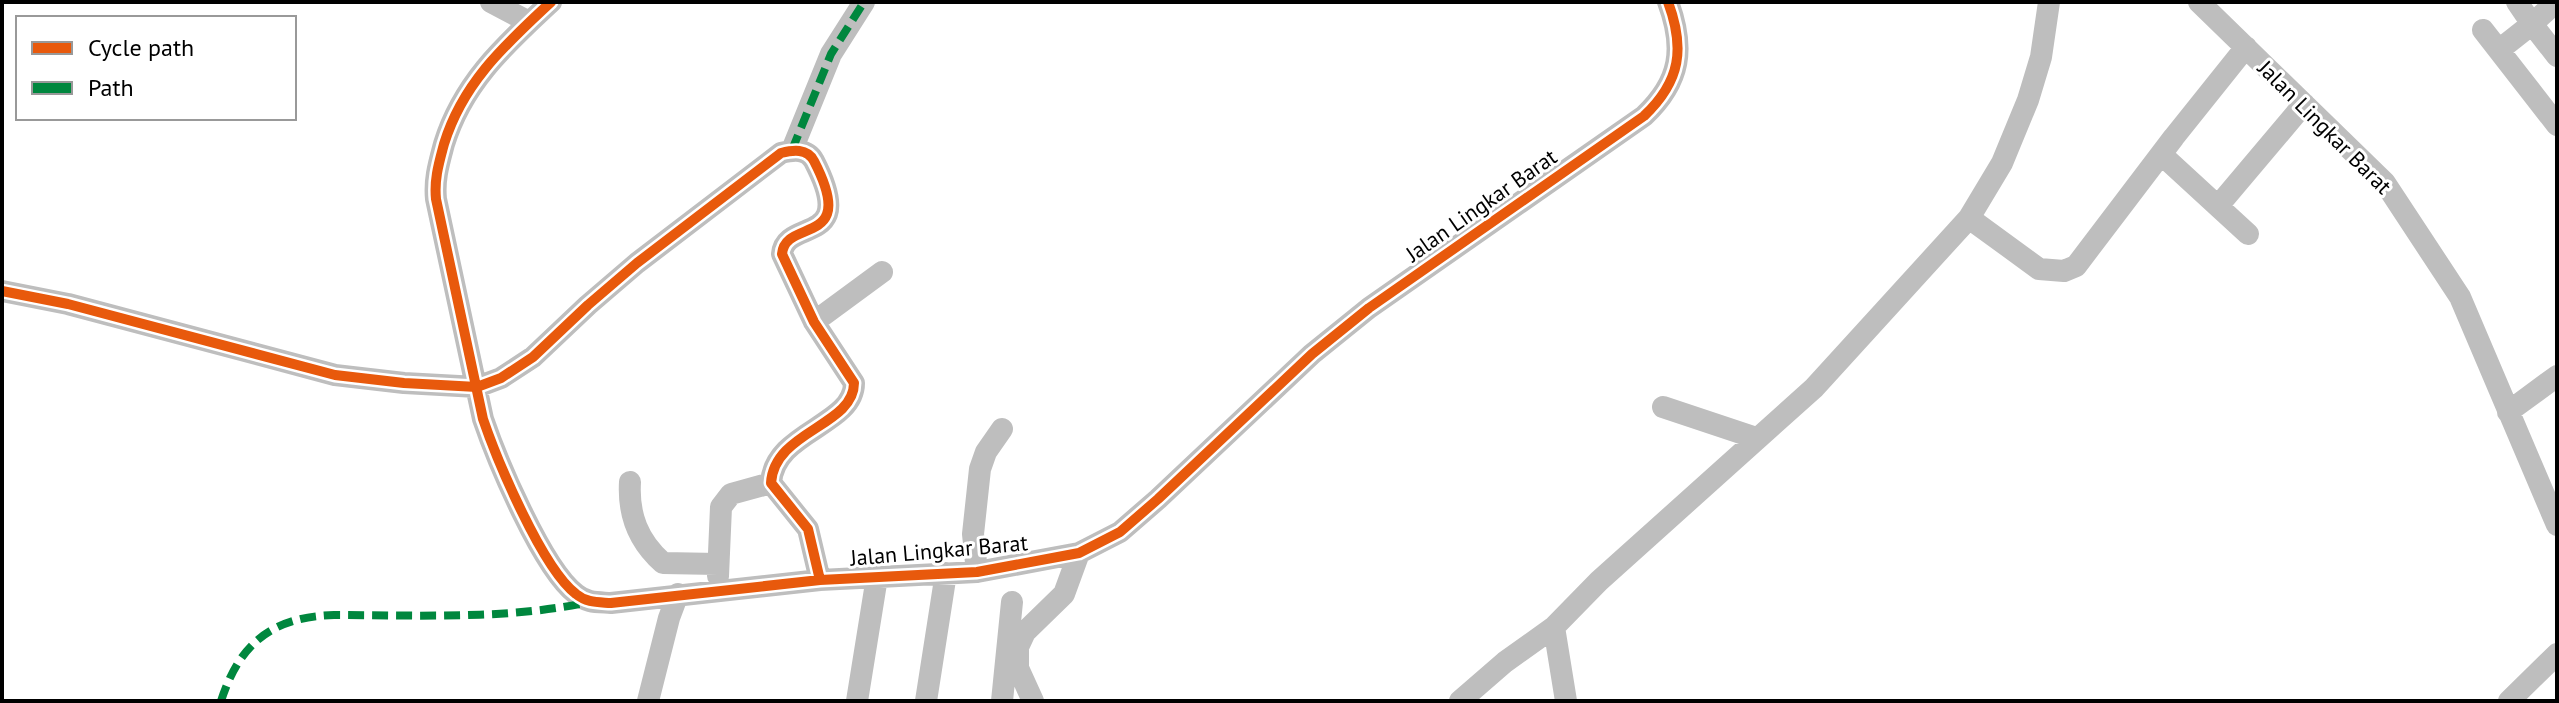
<svg xmlns="http://www.w3.org/2000/svg" width="2559" height="703" font-family="'PT Sans',sans-serif">
<style>
.lines{fill:none;stroke-linecap:round;stroke-linejoin:round}
.minor{stroke:#bebebe;stroke-width:22}
.quiet{stroke:#00873e;stroke-width:8;stroke-dasharray:16 8;stroke-linecap:butt}
.cycleway-casing{stroke:#fff;stroke-width:15}
.cycleway{stroke:#e8590c;stroke-width:10}
.labels{text-anchor:middle;dominant-baseline:central;stroke-width:6;stroke-linejoin:round;paint-order:stroke}
.street-label{font-size:22px;fill:#000;stroke:#fff}
</style>
<rect width="100%" height="100%" fill="#fff"/>
<g class="lines">
<path class="minor" d="M491 2 529 22
M551 2C506 44 463 82 444 144 439 163 434 179 436 199L483 419C497 460 542 568 576 594 587 603 597 602 611 603L820 580 977 572 1079 553 1120 532 1158 499 1312 354 1369 308 1644 116C1681 81 1685 48 1668 2
M2199 2 2385 183 2460 297 2557 525
M2556 2 2532 24 2557 56
M2483 30 2557 125
M2499 50 2532 24 2517 2
M792 150 831 54 864 2
M2162 155 2248 234
M2218 206 2304 104
M1969 218 2039 269 2064 271 2076 266 2174 137 2246 47
M2 291 68 304 335 375 404 383 477 387 501 378 533 357 588 305 637 263 781 153C793 150 807 148 814 161 859 248 785 217 782 254L814 322 854 383C854 426 774 431 771 483L808 529 820 580
M814 322 882 272
M1663 407 1756 438
M2508 412 2557 376
M630 482C628 515 638 541 663 563L718 564
M977 572 973 534 980 469 986 452 1002 429
M718 576 721 507 731 494 771 483
M1554 627 1566 701
M648 701 669 618 678 594
M857 701 877 577
M926 701 946 573
M1002 701 1012 602
M1033 701 1018 668V647L1025 632 1064 594 1079 553
M1460 701 1505 662 1554 627 1599 581 1814 388 1969 218 2002 163 2028 100 2041 57 2049 2
M2509 701 2557 654"/>
<path class="quiet" d="M792 150 831 54 864 2
M221 701C240 642 273 617 334 615 420 615 505 620 590 602"/>
<g class="cycleway-casing">
<path id="cycleway" d="M551 2C506 44 463 82 444 144 439 163 434 179 436 199L483 419C497 460 542 568 576 594 587 603 597 602 611 603L820 580 977 572 1079 553 1120 532 1158 499 1312 354 1369 308 1644 116C1681 81 1685 48 1668 2
M2 291 68 304 335 375 404 383 477 387 501 378 533 357 588 305 637 263 781 153C793 150 807 148 814 161 859 248 785 217 782 254L814 322 854 383C854 426 774 431 771 483L808 529 820 580"/>
</g>
<use href="#cycleway" class="cycleway"/>
</g>
<g class="labels">
<g class="street-label">
<text transform="translate(2325 127) rotate(45)">Jalan Lingkar Barat</text>
<text transform="translate(1481 205) rotate(-35)">Jalan Lingkar Barat</text>
<text transform="translate(939 550) rotate(-5)">Jalan Lingkar Barat</text>
</g>
</g>
<rect width="2559" height="703" fill="none" stroke="#000000" stroke-width="8"/>
<rect x="16" y="16" width="280" height="104" fill="#ffffff" stroke="#999999" stroke-width="2"/>
<rect x="32" y="42" width="40" height="12" fill="#e8590c" stroke="#999999" stroke-width="2"/>
<text x="88" y="56" font-size="24" fill="#000000">Cycle path</text>
<rect x="32" y="82" width="40" height="12" fill="#00873e" stroke="#999999" stroke-width="2"/>
<text x="88" y="96" font-size="24" fill="#000000">Path</text>
</svg>
